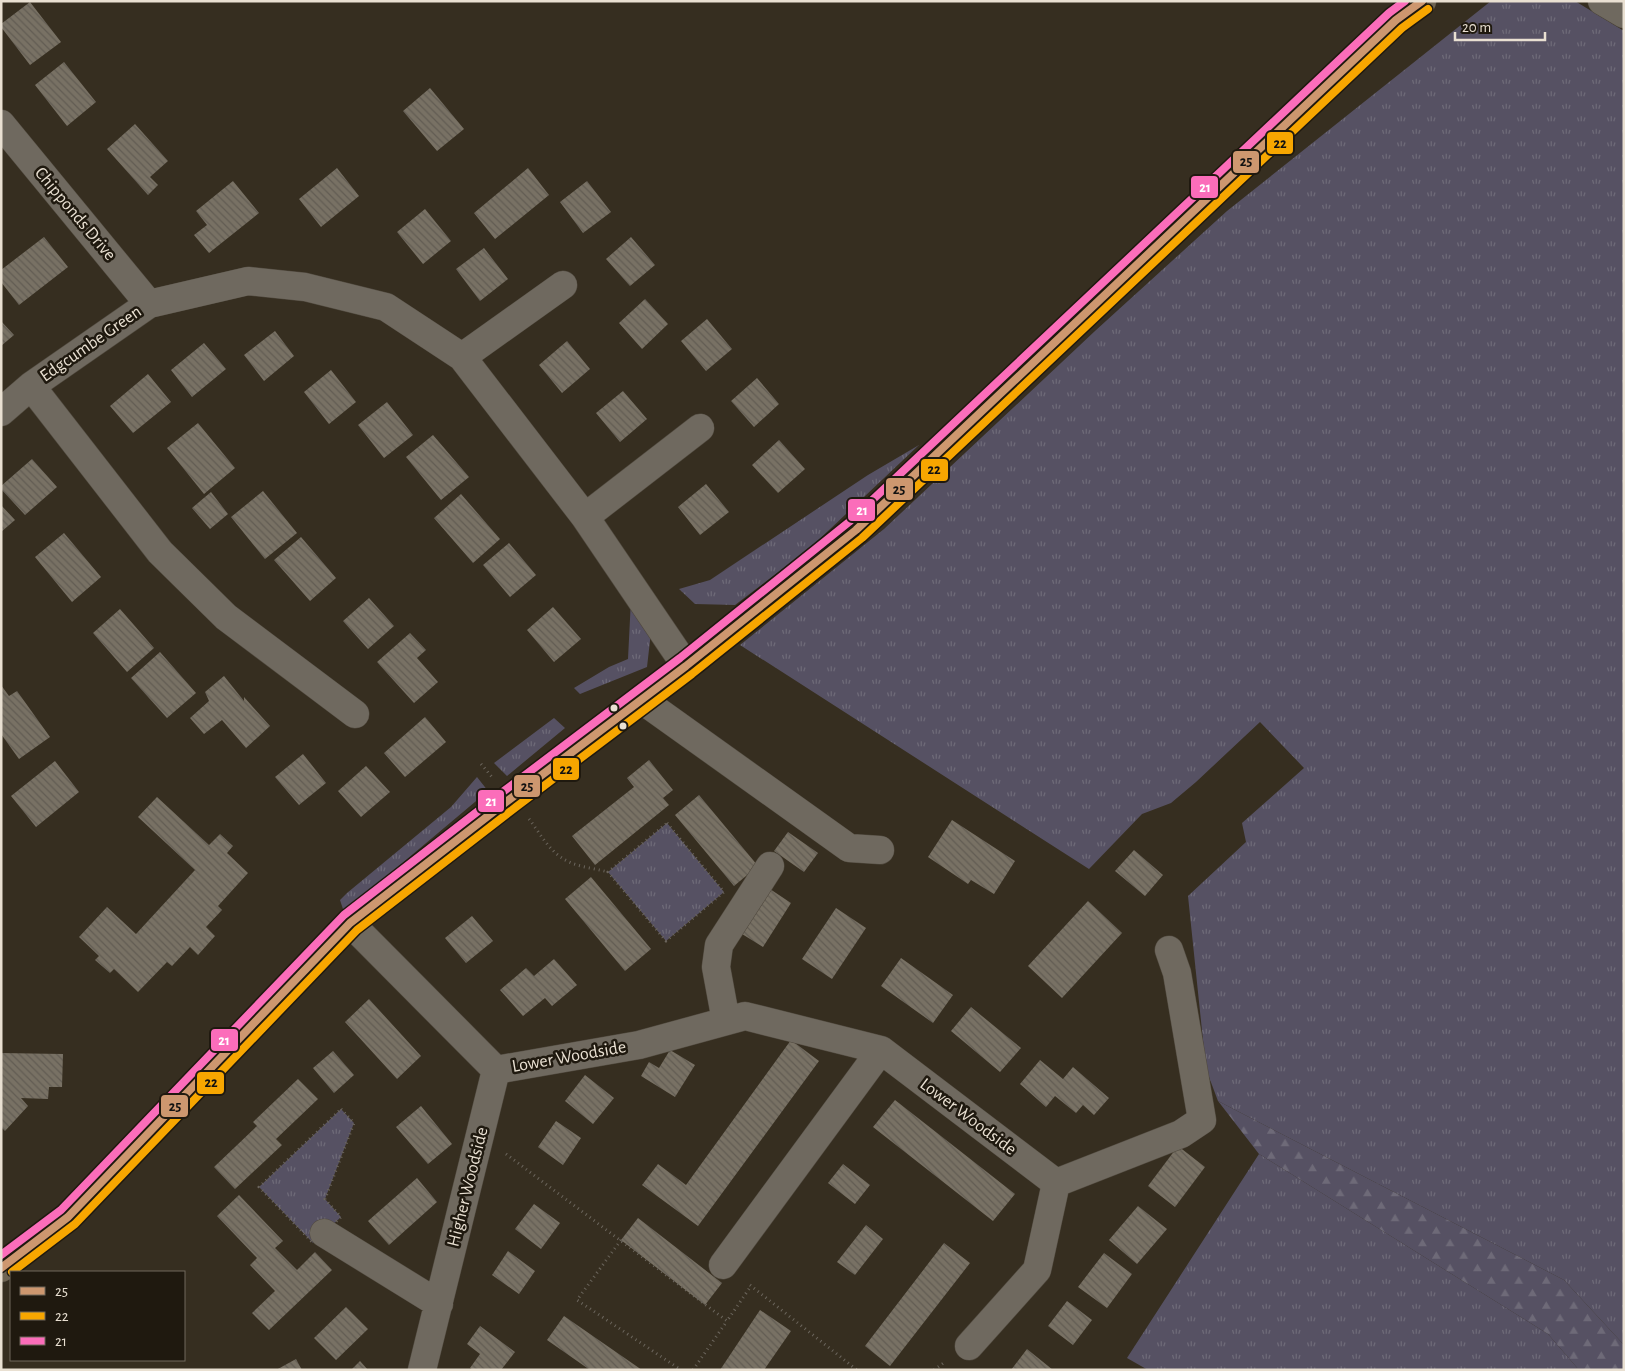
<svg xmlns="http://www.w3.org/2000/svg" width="1625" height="1371" font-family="'Alegreya Sans',sans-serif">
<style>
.grass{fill:url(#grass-tufts)}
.forest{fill:url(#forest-firs)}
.building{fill:url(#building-back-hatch)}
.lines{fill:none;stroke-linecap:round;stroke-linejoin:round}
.minor-casing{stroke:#514a3f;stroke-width:29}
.major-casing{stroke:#514a3f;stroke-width:29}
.path{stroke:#6c665d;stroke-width:3;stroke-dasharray:1 4;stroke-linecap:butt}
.minor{stroke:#6f695f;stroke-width:28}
.major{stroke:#6f6553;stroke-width:28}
.bus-1-casing{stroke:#1f190f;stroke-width:11}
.bus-2-casing{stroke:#1f190f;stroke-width:11}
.bus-3-casing{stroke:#1f190f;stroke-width:11}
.bus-1{stroke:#cd976f;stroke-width:8}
.bus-2{stroke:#f7a600;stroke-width:8}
.bus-3{stroke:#fb6dba;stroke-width:8}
.bus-dot{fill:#e9e0d2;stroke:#1f190f;stroke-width:2}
.labels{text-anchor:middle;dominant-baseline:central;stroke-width:5;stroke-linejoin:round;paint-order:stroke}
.street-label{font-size:18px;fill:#e9e0d2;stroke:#1f190f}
.line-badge{stroke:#1f190f;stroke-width:2}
.badge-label{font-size:14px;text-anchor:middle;font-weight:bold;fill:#fff}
.pale-badge-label{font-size:14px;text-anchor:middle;font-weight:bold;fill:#111}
</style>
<defs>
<pattern id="grass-tufts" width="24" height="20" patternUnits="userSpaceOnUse" patternTransform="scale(1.25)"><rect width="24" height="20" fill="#565163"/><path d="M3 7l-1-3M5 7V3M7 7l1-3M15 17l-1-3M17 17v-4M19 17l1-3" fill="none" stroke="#6e6a78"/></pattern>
<pattern id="forest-firs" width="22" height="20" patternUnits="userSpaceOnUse" patternTransform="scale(1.25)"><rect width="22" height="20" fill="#565163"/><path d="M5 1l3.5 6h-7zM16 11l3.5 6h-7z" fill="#6e6a78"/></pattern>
<pattern id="building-back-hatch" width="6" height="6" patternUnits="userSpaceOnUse" patternTransform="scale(1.25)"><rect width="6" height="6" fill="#787164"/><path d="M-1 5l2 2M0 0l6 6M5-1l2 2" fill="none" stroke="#625c53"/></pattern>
</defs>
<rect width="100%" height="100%" fill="#362e20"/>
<path class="grass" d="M1491 1H1575L1624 31V1345L1564 1280 1218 1101 1206 1069 1188 896 1246 842 1242 823 1304 768 1260 722 1196 782 1171 803 1142 814 1089 869 740 645 884 529 1095 331 1227 211Z
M919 445 810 548 735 605 695 604 679 589 710 580 868 475Z
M631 599 651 632 647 667 580 694 574 688 609 667 628 659Z
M554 718 565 728 507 776 494 763Z
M477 777 488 791 344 912 340 900 347 893 451 807Z
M667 823 724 892 666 941 608 872Z
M341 1109 354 1123 325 1199 341 1217 313 1243 259 1187Z
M1259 1154 1548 1334 1579 1370H1148L1127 1358Z"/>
<path class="forest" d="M1218 1101 1564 1280 1624 1345V1370H1579L1548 1334 1259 1154Z"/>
<path class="building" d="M30 2 61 42 30 65 1 27V24Z
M64 62 96 102 67 126 35 85Z
M430 88 464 129 437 151 403 111Z
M135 124 168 161 150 177 158 185 148 195 107 149Z
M337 168 359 196 321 227 299 199Z
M528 168 549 195 495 239 474 213Z
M233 181 259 213 209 253 194 235 207 225 196 211Z
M587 181 611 212 583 233 560 202Z
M425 209 451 241 423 264 397 232Z
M44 237 68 267 19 305 1 282V270Z
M631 237 655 265 630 286 606 259Z
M484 248 508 279 480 301 456 269Z
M645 299 668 324 642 349 619 323Z
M707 319 732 349 706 371 681 341Z
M1 321 14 335 1 346Z
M275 331 294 356 264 381 244 355Z
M567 341 590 369 562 393 539 365Z
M204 343 226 369 192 397 171 370Z
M331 370 356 402 329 424 304 392Z
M148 374 171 402 133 433 110 406Z
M757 378 779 404 754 427 731 401Z
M623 391 647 419 620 442 596 413Z
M387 402 413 435 384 458 358 425Z
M198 423 235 468 204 494 167 448Z
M433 435 469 477 441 500 406 457Z
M779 440 805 469 778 493 752 465Z
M32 459 57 487 25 515 1 489V486Z
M706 484 729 512 700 535 678 507Z
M263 491 297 533 265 559 231 517Z
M211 492 228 514 210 529 192 508Z
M461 494 500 539 473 563 434 518Z
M1 505 15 520 1 532Z
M64 533 101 577 72 602 35 557Z
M301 537 336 578 310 601 274 560Z
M509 543 536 575 510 597 483 565Z
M369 598 394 626 368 649 343 621Z
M553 607 581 639 554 662 527 630Z
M120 609 154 648 127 672 93 633Z
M410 633 426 650 417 658 438 682 414 703 377 662Z
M160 652 196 693 167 718 131 678Z
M224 676 244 701V697L270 726 246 748 222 720 204 734 190 718 209 701 205 692Z
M1 685 9 696 17 691 50 737 19 759 1 734Z
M425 717 446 742 405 777 384 753Z
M303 754 326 783 299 805 275 777Z
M649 760 673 790 663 798 669 805 595 865 572 836 634 787 627 778Z
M55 761 79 792 36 827 11 796Z
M366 766 390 792 361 817 338 791Z
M699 795 758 866 734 886 675 815Z
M157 797 209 845 220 834 233 846 227 853 248 873 218 906 222 910 206 927 215 936 198 955 190 947 172 966 167 962 138 992 114 969 110 973 95 960 99 956 79 937 107 907 136 934 195 870 138 817Z
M952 820 1015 861 994 894 971 880 968 884 928 857Z
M788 832 818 853 804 872 774 851Z
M1134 850 1163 875 1145 896 1115 871Z
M591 877 651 949 625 971 565 899Z
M770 889 791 903 763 947 742 934Z
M1088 901 1122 933 1062 998 1028 966Z
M836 908 866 928 832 979 802 959Z
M472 916 493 941 466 963 445 938Z
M901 958 953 995 933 1023 881 986Z
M554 959 577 985 552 1006 545 998 523 1016 500 990 526 968 534 976Z
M369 999 421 1056 397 1079 345 1022Z
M971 1007 1021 1048 1000 1072 951 1031Z
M791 1040 819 1061 698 1226 642 1185 658 1164 686 1185Z
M670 1050 695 1065 675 1097 641 1076 649 1062 659 1068Z
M333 1051 354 1075 334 1093 313 1068Z
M1 1053 63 1054 62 1087H49L48 1099 21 1098 28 1106 5 1131 1 1127Z
M1040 1060 1063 1079 1073 1067 1109 1098 1094 1115 1083 1105 1076 1113 1055 1096 1046 1107 1020 1084Z
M585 1075 614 1098 593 1124 565 1101Z
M298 1079 318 1099 276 1139 282 1145 235 1189 214 1167 257 1126 253 1122Z
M895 1100 1015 1194 993 1221 873 1127Z
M421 1106 452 1144 428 1164 396 1127Z
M556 1121 581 1138 563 1165 538 1147Z
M1178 1146 1205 1167 1175 1207 1148 1186Z
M843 1164 870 1185 855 1204 828 1183Z
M417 1178 437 1202 389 1245 368 1221Z
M239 1195 283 1241 275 1248 297 1270 315 1252 332 1270 269 1330 252 1313 275 1291 250 1265 257 1258 217 1216Z
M534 1204 560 1223 541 1249 515 1229Z
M1138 1206 1167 1229 1137 1264 1109 1240Z
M638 1218 722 1283 705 1305 621 1240Z
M866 1225 883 1239 855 1275 837 1262Z
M944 1243 970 1263 890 1366 865 1346Z
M508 1251 535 1271 519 1294 492 1275Z
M1104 1253 1132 1274 1107 1308 1078 1287Z
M1067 1301 1092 1320 1073 1345 1048 1326Z
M346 1307 368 1329 336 1360 314 1338Z
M760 1310 791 1331 764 1370H720Z
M564 1316 642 1370H590L547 1340Z
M480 1326 515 1352 501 1370H473L470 1368 480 1354 467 1344Z
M1027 1349 1053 1370H1011Z
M296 1359 302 1370H276Z
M360 1361 368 1370H351Z"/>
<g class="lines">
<g class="minor-casing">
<path id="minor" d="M1602 1 1624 14
M1 124 149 304
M462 357 563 285
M31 386 160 552 226 617 355 714
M1 412 31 386 149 304 248 281 305 287 386 307 462 357 585 517 686 666
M585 517 700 428
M642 700 849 848 880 850
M350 923 496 1070 639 1045 745 1016 881 1050 1056 1183 1037 1270 969 1346
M726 1021 716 967 719 945 770 866
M1056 1183 1181 1134 1202 1120 1177 973 1169 950
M324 1233 439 1304
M723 1265 881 1050
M422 1370 496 1070"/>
</g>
<g class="major-casing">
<path id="major" d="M1 1268 68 1217 350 923 510 799 686 666 856 530 1396 20 1422 1"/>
</g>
<path class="path" d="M481 764 492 777
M529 819C539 832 549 850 562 858 575 867 593 868 608 872
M667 823 724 892 666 941 608 872Z
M341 1109 354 1123 325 1199 341 1217 313 1243 259 1187Z
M506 1154 727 1321 751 1286
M621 1240 577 1300 681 1370
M750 1285 857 1370
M693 1370 727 1321
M934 1370 945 1362"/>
<use href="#minor" class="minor"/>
<use href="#major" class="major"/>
<g class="bus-1-casing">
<path id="bus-1" d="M1 1268 68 1217 350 923 510 799 686 666 856 530 1396 20 1422 1"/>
</g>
<g class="bus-2-casing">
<path id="bus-2" d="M12 1272 75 1224 357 930 516 807 692 674 862 538 1402 28 1428 9"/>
</g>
<g class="bus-3-casing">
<path id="bus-3" d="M1 1255 61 1210 344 915 504 791 680 658 849 522 1389 13 1405 1"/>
</g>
<use href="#bus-1" class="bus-1"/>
<use href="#bus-2" class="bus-2"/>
<use href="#bus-3" class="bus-3"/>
</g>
<g class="bus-dot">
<circle cx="614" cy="708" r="4.5"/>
<circle cx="623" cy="726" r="4.5"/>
</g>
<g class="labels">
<g class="street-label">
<text transform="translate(75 214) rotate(50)">Chipponds Drive</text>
<text transform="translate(91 344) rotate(-35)">Edgcumbe Green</text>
<text transform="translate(569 1057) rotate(-10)">Lower Woodside</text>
<text transform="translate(968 1117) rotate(37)">Lower Woodside</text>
<text transform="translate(468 1187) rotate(-76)">Higher Woodside</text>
</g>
</g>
<g class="line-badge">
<rect x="1266" y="131" width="28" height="24" rx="5" fill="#f7a600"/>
<rect x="1232" y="150" width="28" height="24" rx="5" fill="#cd976f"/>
<rect x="1190" y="175" width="29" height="24" rx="5" fill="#fb6dba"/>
<rect x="920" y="458" width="29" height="24" rx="5" fill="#f7a600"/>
<rect x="885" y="477" width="29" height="24" rx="5" fill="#cd976f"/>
<rect x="847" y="498" width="29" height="24" rx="5" fill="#fb6dba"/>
<rect x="552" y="757" width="28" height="24" rx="5" fill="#f7a600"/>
<rect x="513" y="774" width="28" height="24" rx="5" fill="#cd976f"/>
<rect x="477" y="789" width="28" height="24" rx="5" fill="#fb6dba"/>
<rect x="210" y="1028" width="29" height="24" rx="5" fill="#fb6dba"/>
<rect x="196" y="1071" width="29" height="24" rx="5" fill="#f7a600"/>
<rect x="160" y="1094" width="29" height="24" rx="5" fill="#cd976f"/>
</g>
<g class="badge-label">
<text x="1205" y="192">21</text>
<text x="862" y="515">21</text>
<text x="491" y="806">21</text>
<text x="224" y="1045">21</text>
</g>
<g class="pale-badge-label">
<text x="1280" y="148">22</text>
<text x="1246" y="166">25</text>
<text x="934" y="474">22</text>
<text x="899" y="494">25</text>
<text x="566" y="774">22</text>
<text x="527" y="791">25</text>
<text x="211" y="1087">22</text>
<text x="175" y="1111">25</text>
</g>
<rect width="1625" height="1371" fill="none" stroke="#e9e0d2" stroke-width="5"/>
<rect x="10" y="1271" width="175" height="90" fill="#1f190f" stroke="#70695d"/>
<rect x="20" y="1287" width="25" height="8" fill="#cd976f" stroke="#70695d"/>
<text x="55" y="1296" font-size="15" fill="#e9e0d2">25</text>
<rect x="20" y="1312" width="25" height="8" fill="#f7a600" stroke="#70695d"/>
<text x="55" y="1321" font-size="15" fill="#e9e0d2">22</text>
<rect x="20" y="1337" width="25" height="8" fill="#fb6dba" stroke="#70695d"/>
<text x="55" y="1346" font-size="15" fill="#e9e0d2">21</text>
<path d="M1455 32v8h90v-8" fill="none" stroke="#e9e0d2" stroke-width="2.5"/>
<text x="1462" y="32" font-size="15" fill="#e9e0d2" stroke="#1f190f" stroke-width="4" paint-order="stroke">20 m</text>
</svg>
